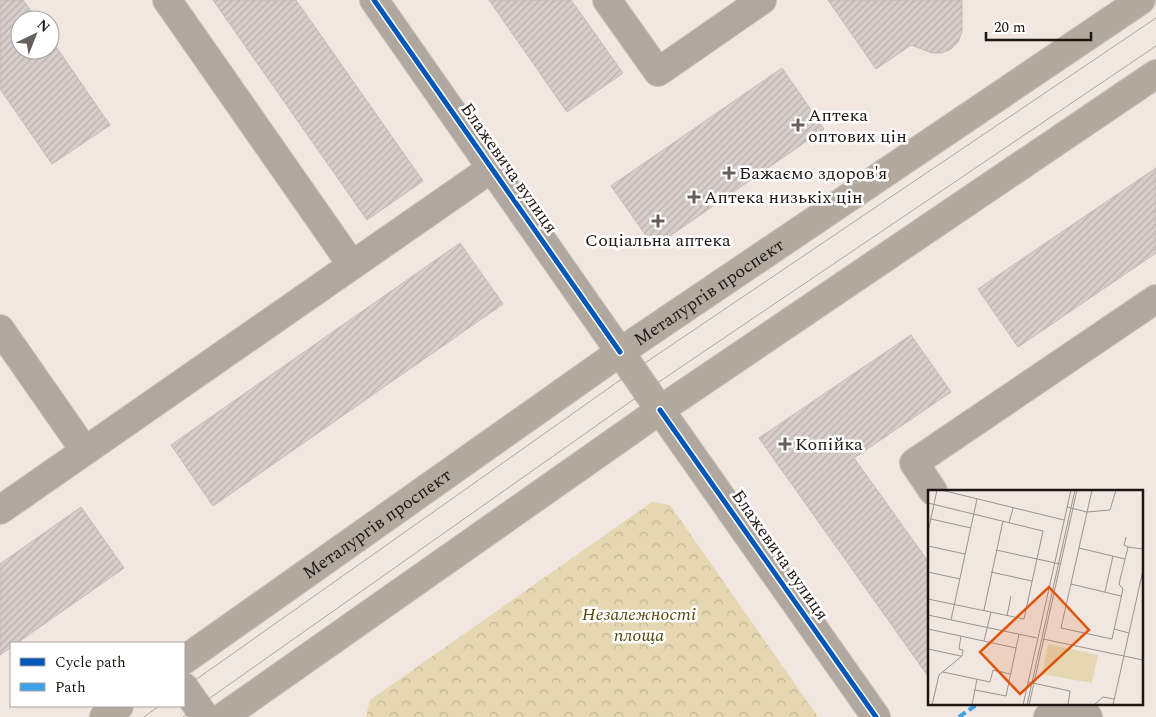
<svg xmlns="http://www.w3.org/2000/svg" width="1156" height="717" font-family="Spectral,serif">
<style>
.forest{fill:url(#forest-crowns)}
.building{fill:url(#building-hatch);stroke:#c3bbb8}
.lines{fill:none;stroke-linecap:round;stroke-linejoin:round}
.minor-casing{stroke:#c9c1bd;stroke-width:30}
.major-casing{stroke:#c9c1bd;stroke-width:30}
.minor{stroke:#b0a79f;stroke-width:28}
.major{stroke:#b3a99f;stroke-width:28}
.tram{stroke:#aea6a0;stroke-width:1}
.quiet{stroke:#3da2ea;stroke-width:4;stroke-dasharray:8 4;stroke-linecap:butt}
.cycleway-casing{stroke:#fff;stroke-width:8}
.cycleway{stroke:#0057b8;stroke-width:5}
.poi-dot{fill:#675f5b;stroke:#fff;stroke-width:2}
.labels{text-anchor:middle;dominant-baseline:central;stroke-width:5;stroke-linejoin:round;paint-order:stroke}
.poi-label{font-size:18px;fill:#1d1613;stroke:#fff;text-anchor:start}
.street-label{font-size:18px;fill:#1d1613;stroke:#fff}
.park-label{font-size:18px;font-style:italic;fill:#55490a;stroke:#fff}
.inset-road{fill:none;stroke:#9c938e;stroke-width:1}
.view{fill:#de560c;fill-opacity:0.15;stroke:#de560c;stroke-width:2.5}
.inset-edge{fill:none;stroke:#1d1613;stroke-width:2.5}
</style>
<defs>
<pattern id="forest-crowns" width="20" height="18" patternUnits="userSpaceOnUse" patternTransform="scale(1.25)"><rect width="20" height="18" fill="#e4d7b1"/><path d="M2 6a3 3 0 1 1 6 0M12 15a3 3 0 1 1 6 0" fill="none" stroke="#c3b897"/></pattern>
<pattern id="building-hatch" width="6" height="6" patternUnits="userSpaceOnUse" patternTransform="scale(1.25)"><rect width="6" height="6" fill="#d7ceca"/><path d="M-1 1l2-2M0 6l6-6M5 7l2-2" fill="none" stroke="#b8b0ad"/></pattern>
</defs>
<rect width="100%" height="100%" fill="#f1e6e0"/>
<path class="forest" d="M652 502 670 505 818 717H366L370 700Z"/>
<path class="building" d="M0 0H23L37 20H20V50H50V38L110 125 52 164 0 89Z
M213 0H296L423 181 367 220Z
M489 0H571L623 73 567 112Z
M828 0H962V32L958 42 951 49 942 53H932L911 45 876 69Z
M782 68 824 129 654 247 611 186Z
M1156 168V253L1018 347 978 289Z
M460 243 503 304 213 506 171 445Z
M911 335 951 392 854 458 930 564V679L759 438Z
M81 507 124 568 17 643H11V647L0 655V564Z"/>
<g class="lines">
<g class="minor-casing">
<path id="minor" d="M167 0 352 265
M374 0 620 352
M607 0 658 72 762 0
M0 329 85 451
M660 410 876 717
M933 491 914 463 1156 299
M0 510 492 168
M184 687 205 717
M1078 703 1088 717
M1048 717 1068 703"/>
</g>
<g class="major-casing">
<g id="major">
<path d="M620 352 660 410"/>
<path id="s1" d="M184 660 620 352 1141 0"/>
<path d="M104 717 119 706"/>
<path d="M223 717 660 410 1156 74"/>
</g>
</g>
<use href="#minor" class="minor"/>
<use href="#major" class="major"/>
<path class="tram" d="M184 688 633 371 1156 18
M144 717 159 706
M183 717 647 390 1156 46"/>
<path class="quiet" d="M959 717 979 703"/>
<g class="cycleway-casing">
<path id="cycleway" d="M374 0 620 352
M660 410 876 717"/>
</g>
<use href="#cycleway" class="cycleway"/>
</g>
<g class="poi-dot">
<path d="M795.5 117.5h5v5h5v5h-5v5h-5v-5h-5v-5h5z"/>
<path d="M726.5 165.5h5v5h5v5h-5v5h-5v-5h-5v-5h5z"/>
<path d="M691.5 189.5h5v5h5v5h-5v5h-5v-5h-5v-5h5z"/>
<path d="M655.5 213.5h5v5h5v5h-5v5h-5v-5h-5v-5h5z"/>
<path d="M782.5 436.5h5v5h5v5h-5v5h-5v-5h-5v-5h5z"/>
</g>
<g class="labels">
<g class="poi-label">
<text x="808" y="115">Аптека<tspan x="808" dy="21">оптових цін</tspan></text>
<text x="739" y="173">Бажаємо здоров'я</text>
<text x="704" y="197">Аптека низькіх цін</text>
<text x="658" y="240" text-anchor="middle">Соціальна аптека</text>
<text x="795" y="444">Копійка</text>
</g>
<g class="street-label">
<text transform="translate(509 168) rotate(55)">Блажевича вулиця</text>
<text stroke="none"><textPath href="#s1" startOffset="641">Металургів проспект</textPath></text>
<text stroke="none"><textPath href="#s1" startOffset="236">Металургів проспект</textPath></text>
<text transform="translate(780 555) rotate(55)">Блажевича вулиця</text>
</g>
<g class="park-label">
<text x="639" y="614">Незалежності<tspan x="639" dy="21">площа</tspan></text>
</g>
</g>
<g transform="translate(928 490)">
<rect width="215" height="215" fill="#f1e6e0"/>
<path d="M120 154 170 165 164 193 114 184Z" fill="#e4d7b1"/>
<path class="inset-road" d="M13 0 136 30M164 0 133 138 184 149 195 99 191 94 200 57 196 55 198 47M0 13 115 41 96 129 0 109M139 17 159 22 182 20 188 0M3 29 43 38M81 33 85 18M0 42 9 0M0 56 37 64M200 57 215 59M151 58 197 69M68 60 132 74M0 82 32 89M63 82 104 91M143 94 193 106M177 102 185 66M56 120 75 31M0 125 109 148M79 126 83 106M23 130 49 9M0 139 88 158M186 139 201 143M115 149 215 170M56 151 63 122M0 159 33 166M15 182 62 192 65 180 82 184M11 185 34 166 35 160 31 159 33 146M100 192 142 201 140 215M47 200 78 206 91 144M4 215 11 185M44 215 49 189M95 215 143 0M99 215 147 0M101 215 149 0M166 215 175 207 186 209M185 215 215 80"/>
<path class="view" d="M121 97 161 140 92 204 52 162Z"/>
<rect width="215" height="215" class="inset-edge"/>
</g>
<rect x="10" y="642" width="175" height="65" fill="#ffffff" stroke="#a5a2a1"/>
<rect x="20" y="658" width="25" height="8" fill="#0057b8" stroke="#a5a2a1"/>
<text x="55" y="667" font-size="15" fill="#1d1613">Cycle path</text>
<rect x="20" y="683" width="25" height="8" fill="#3da2ea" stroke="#a5a2a1"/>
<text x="55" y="692" font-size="15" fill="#1d1613">Path</text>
<g transform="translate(35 35) rotate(43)"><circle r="24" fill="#ffffff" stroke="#a5a2a1"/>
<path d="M0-4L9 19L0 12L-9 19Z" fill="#675f5b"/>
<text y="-8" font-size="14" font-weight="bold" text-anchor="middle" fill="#1d1613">N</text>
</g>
<path d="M986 32v8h105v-8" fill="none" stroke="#1d1613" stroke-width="2.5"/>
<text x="994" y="32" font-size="15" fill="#1d1613" stroke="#ffffff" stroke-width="4" paint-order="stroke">20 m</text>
</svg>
